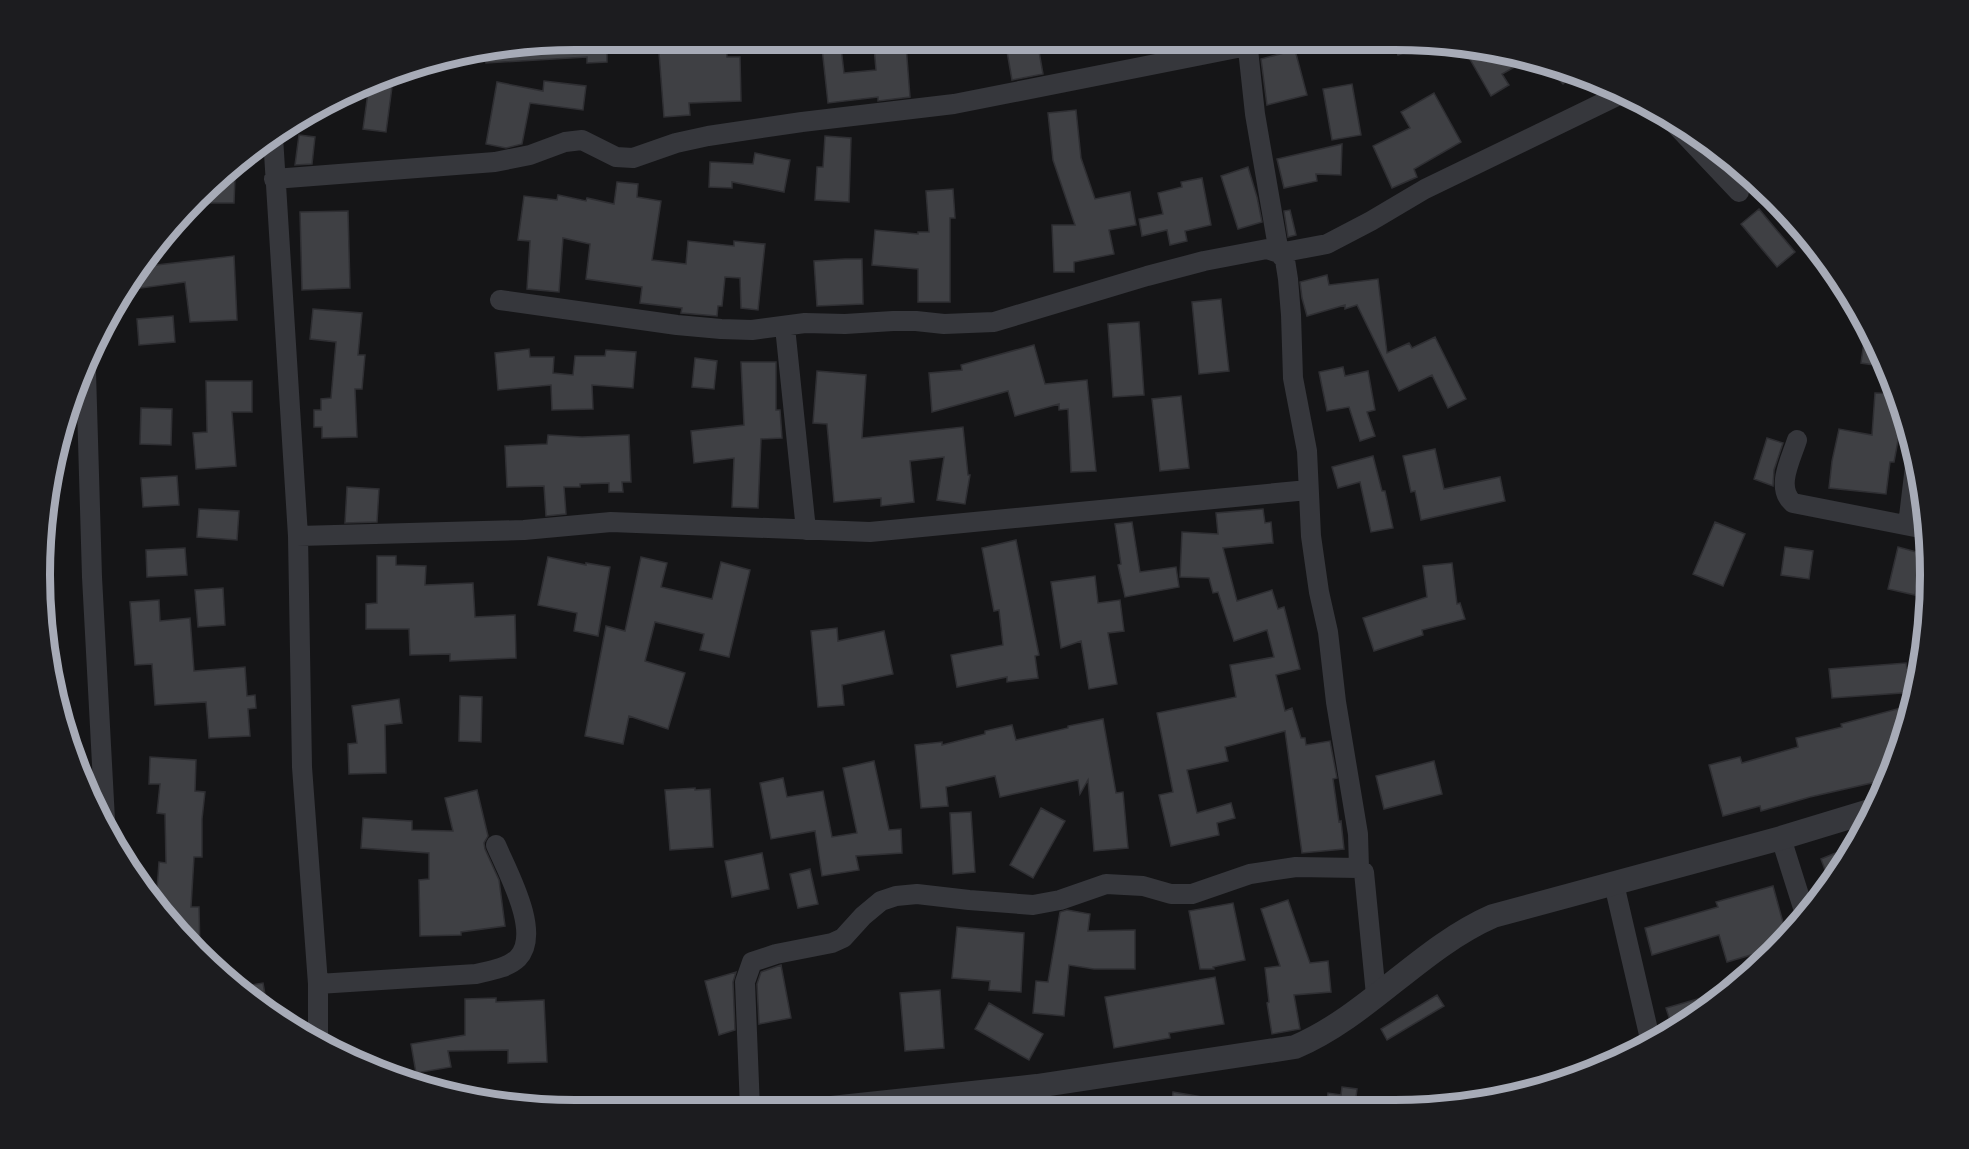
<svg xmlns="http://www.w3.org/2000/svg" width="1969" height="1149" font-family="Overpass,sans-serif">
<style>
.building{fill:#3f4044;stroke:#2f2f33;stroke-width:1.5}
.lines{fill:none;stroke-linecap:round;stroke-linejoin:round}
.minor{stroke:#36373c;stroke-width:20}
.tertiary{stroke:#36373c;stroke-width:24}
.rim{fill:none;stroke:#a7abb7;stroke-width:8}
</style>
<rect width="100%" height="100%" fill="#151517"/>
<path class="building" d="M574 39H607V62L587 63V57L486 63 485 54Z
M655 39H726L727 57H740L741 101 689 103 690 115 664 117 659 53H655Z
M821 39H840L844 73 876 70 874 47 906 45 910 97 878 101V97L828 103Z
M1005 40H1037L1043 74 1012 80Z
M1392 40H1430L1434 42 1398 55Z
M1463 47 1490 52 1527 60 1502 74 1509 85 1491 96Z
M1295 50 1307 95 1267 105 1261 59Z
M1543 63 1566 67 1575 72 1563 84Z
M544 81 586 86 583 110 530 103 522 144 506 148 486 144 497 82 543 91Z
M1352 84 1361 135 1332 140 1323 89Z
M369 85 392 87 386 132 363 129Z
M1434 93 1461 142 1414 169 1417 177 1392 188 1373 146 1410 128 1401 112Z
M1076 110 1081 158 1095 199 1130 192 1136 225 1109 230 1114 254 1074 262V272H1054L1052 225H1075L1053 160 1048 113Z
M299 135 315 137 312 164 295 165Z
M825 136 851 138 849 202 815 200 817 167H823Z
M1342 144 1341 175 1316 174 1317 181 1284 188 1277 159Z
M755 153 790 160 784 192 732 182V188L709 187 710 162 753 164Z
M1248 167 1257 197 1262 222 1238 229 1221 176Z
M223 177H235L234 203H199Z
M1202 178 1211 225 1185 231 1187 241 1170 245 1167 230 1142 236 1139 219 1163 214 1158 193 1182 187 1181 182Z
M617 182 638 184 637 197 661 201 652 260 686 264 688 241 734 246V241L765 244 758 310 741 308 740 278 725 277 722 306H718L717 316 681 313 682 308 640 303 642 287 586 279 590 244 563 238 559 292 527 289 530 241 518 240 524 196 557 200 558 195 586 201 587 198 614 204Z
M953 189 955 218H950V302H918V269L872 265 875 230 918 234V232H929L926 191Z
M1759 209 1795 252 1777 267 1741 224Z
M1290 210 1296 235 1288 237 1284 211Z
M348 211 350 288 302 290 300 212Z
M234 256 237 320 190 322 185 282 134 289 132 274 139 267Z
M845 259H862L863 304 817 306 814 261Z
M1327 275 1329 285 1378 279 1387 353 1409 343 1412 348 1435 337 1466 399 1448 408 1432 375 1399 391 1357 305 1345 309V305L1307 316 1302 298 1300 282Z
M1221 299 1229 371 1199 374 1192 302Z
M313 309 362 313 358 355H365L362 389H355L357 437 322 438V427H314V410H321V399L331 398 336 342 310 339Z
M173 316 175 342 139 345 137 319Z
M1139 322 1144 395 1113 397 1108 324Z
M1866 327 1882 357 1888 367 1861 363Z
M1034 345 1045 384 1087 380 1096 471 1071 472 1068 409 1059 410V404L1015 416 1008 391 932 412 929 373 962 370 961 365Z
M529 349 530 357H554L553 373 573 375 575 356H605L606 350 636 352 633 388 592 385 593 409 552 410 551 385 498 390 495 353Z
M695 358 717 361 714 389 692 387Z
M741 362H776V410H780L782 438 761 439 758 508 732 507 734 458 694 463 691 431 744 425Z
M1343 367 1345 376 1368 371 1375 410 1367 412 1375 436 1360 441 1349 407 1327 411 1319 372Z
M817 371 866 375 862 438 963 427 968 475H970L965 504 937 500 944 457 910 461 914 502 881 506V498L834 502 827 424 813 423Z
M206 381H252V412H232L236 466 196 469 193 433 207 432Z
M1875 393 1897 394 1903 414 1894 462H1890L1886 494 1829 488 1832 461 1839 429 1872 435Z
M1181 396 1189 468 1160 471 1152 399Z
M141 408 172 409 171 445 140 444Z
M548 435 582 437 629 435 631 482H622L623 492H609V483L580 484V487H564L566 514 546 516 544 486 507 487 505 446 547 444Z
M1767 438 1783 443 1774 470 1773 486 1754 479Z
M1435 449 1444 489 1500 477 1505 501 1421 520 1415 491 1411 492 1403 456Z
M1373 456 1382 491H1385L1393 528 1371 532 1360 482 1338 488 1332 467Z
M177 476 179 505 143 507 141 478Z
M347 487 379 489 377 522 345 523Z
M199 509 239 511 237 540 197 537Z
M1263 509 1265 523 1271 522 1273 543 1223 548 1237 601 1272 590 1278 609 1284 607 1300 669 1276 675 1285 711 1292 708 1301 738H1305L1306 745 1330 741 1337 778 1333 779 1339 822 1341 821 1344 849 1302 853 1285 731 1225 747 1228 761 1187 770 1197 813 1231 803 1235 818 1217 823 1219 835 1171 846 1159 795 1173 792 1157 713 1236 697 1230 665 1274 657 1267 630 1234 641 1218 592 1213 593 1209 578 1180 577 1182 532 1218 534 1216 513Z
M1132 522 1140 572 1176 567 1179 587 1125 597 1118 565 1121 564 1115 524Z
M1715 522 1745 534 1723 586 1693 574Z
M1016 540 1039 655 1035 656 1038 678 1007 682V677L957 687 951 655 1003 645 999 610 994 611 982 548Z
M1785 547 1813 551 1809 579 1781 575Z
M1898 547 1924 554 1915 595 1888 589Z
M185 548 187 575 147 577 146 550Z
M377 556H396V565L426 566 425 585 473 583 475 617 515 615 516 658 450 661V654L410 655 409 629H366V604L377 603Z
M548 557 586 565V563L610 567 598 636 574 631 577 613 538 605Z
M641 557 667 563 661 587 712 599 721 562 750 570 729 657 700 650 704 634 655 622 645 661 685 673 668 729 629 716 623 744 585 736 606 626 625 631Z
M1452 563 1457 604 1460 603 1465 619 1422 630 1423 635 1374 651 1363 618 1427 597 1423 566Z
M1095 576 1098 603 1120 600 1124 631 1108 633 1117 684 1089 689 1081 641 1061 648 1051 582Z
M223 588 225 625 198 627 195 590Z
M159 600 160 621 190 618 194 671 245 667 247 696 255 695 256 708 248 709 250 736 209 738 206 702 155 705 152 664 135 665 130 602Z
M837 628 838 641 884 631 893 674 842 685 844 705 818 707 811 631Z
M1906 663 1907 668 1921 664 1916 692 1832 698 1829 669Z
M460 696 482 697 481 742 459 741Z
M399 699 402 723 385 725 386 773 349 774 348 744 357 743 352 706Z
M1912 705 1889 779 1810 797 1761 811 1760 806 1723 816 1709 765 1740 757 1742 763 1798 747 1796 738 1842 727 1841 724Z
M1103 719 1116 793 1123 792 1128 848 1094 851 1088 780 1080 794 1078 780 1000 797 995 776 946 787 948 806 921 808 915 745 942 742V745L985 734V731L1012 725 1016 740 1068 728V726Z
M150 757 196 760 195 791 205 792 202 819V857H194L191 907H199L200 952 172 927 156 903 159 862 166 863 165 814 157 813 160 784H149Z
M874 761 889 830 901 829 902 853 856 856 859 870 822 876 815 831 771 839 760 783 783 778 787 797 823 791 832 837 857 833 843 768Z
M1434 761 1442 794 1384 809 1376 776Z
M695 788V790L710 789 713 847 670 850 665 790Z
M477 790 488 836 484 843 485 849 499 880 505 926 461 932V935L420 936 419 880 429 879V853L361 848 363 818 412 821V830L453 831 445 798Z
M1041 808 1065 821 1033 878 1010 865Z
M971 812 975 872 953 874 950 813Z
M1853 846 1840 872 1830 884 1821 859Z
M762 853 769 889 732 897 725 861Z
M810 869 818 904 798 908 790 874Z
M1773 886 1787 937 1778 947 1727 962 1719 935 1652 955 1645 928 1718 907 1716 902Z
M1288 900 1310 963 1328 961 1331 992 1294 995 1300 1029 1272 1034 1267 1003 1269 1002 1265 968 1280 966 1261 909Z
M1233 903 1245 960 1213 967 1214 969H1200L1189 911Z
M1067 910 1090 914 1088 931 1135 930V969H1094L1069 965 1064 1016 1033 1013 1036 981 1048 982 1060 912Z
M957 927 1024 933 1021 992 989 990 990 981 952 978Z
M781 965 791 1018 759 1024 757 984 761 972Z
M736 972 733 982 735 1030 719 1035 705 981Z
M1215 977 1224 1024 1169 1033 1170 1038 1114 1048 1105 997Z
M263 983 268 1012 240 987Z
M940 990 944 1048 905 1051 900 993Z
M1722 992 1675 1028 1673 1030 1666 1008Z
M1437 995 1444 1006 1387 1040 1381 1029Z
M496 998V1002L544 1000 547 1062 508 1063V1050L448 1051 451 1067 416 1073 411 1044 465 1035V999Z
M989 1003 1043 1034 1029 1060 975 1029Z
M1342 1087 1357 1089 1356 1097 1380 1101V1109H1326L1328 1093 1341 1095Z
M1173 1092 1231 1102V1109H1171Z"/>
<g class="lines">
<path class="minor" d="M1247 40 1255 114 1279 253 1285 260 1288 279 1291 315 1293 378 1307 451 1311 536 1319 592 1328 632 1336 702 1358 834 1359 868 1364 872 1376 995
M1669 118 1739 192
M273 137 298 536 302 767 318 984V1040
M274 179 495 162 530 155 565 142 582 140 616 157 633 158 676 143 708 136 802 122 954 104 1247 46 1260 40
M500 300 677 325 721 329 752 330 805 323 845 324 893 321H916L944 324 994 322 1147 276 1204 261 1267 249 1279 253 1327 244 1371 221 1425 189 1621 94
M785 327 806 530
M86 372 92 577 105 820
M1797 440C1791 459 1775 488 1793 503L1925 529
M1908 525 1916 458
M298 536 524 530 611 522 870 532 1308 490
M1781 838 1805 914
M1614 884 1651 1043
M318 984 476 974C489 971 508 968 518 958 542 933 507 871 496 845
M1009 1089 1014 1109
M750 1109 745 982 752 962 776 954 832 943 843 938 863 916 881 901 896 896 917 894 969 900 1033 905 1060 900 1106 884 1143 886 1171 894H1192L1250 874 1296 867 1359 868"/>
<path class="tertiary" d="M822 1109 1037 1086 1295 1047C1368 1016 1420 948 1493 916L1781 838 1873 810"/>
</g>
<path d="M0 0H1969V1149H0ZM575 50H1395A525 525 0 0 1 1920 575V575A525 525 0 0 1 1395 1100H575A525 525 0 0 1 50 575V575A525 525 0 0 1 575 50Z" fill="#1c1c1f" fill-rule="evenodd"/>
<path class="rim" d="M575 50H1395A525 525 0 0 1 1920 575V575A525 525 0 0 1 1395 1100H575A525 525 0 0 1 50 575V575A525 525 0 0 1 575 50Z"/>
</svg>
